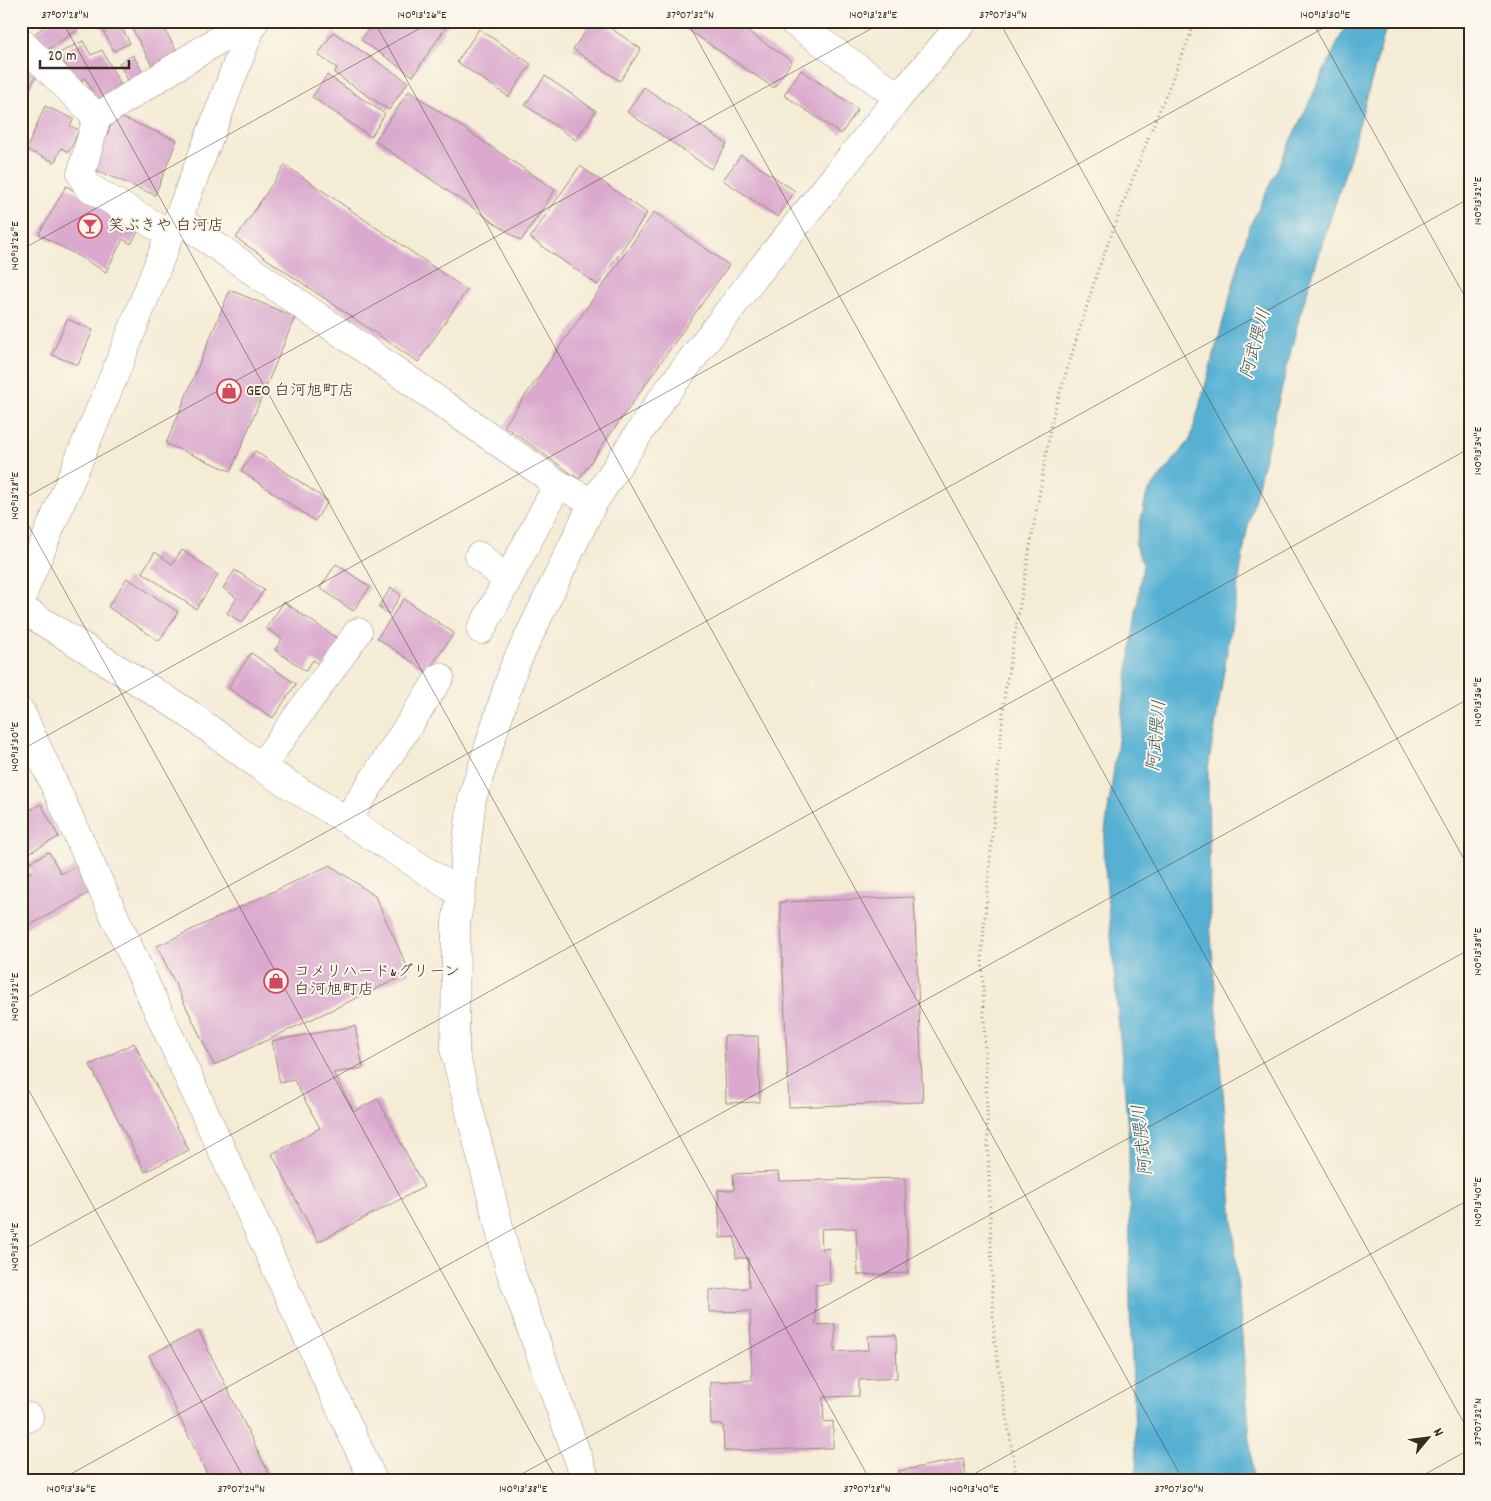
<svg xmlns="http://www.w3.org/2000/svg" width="1491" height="1501" font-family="Dekko,'Klee One',sans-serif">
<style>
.water{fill:#55b0d3;stroke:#486d78}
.building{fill:#daa9cd}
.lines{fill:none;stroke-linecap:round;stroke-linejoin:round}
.minor-casing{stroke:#988b7a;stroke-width:29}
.path{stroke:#988b7a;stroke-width:3;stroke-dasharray:1 4;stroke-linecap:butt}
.minor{stroke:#fff;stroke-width:28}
.ticks{fill:none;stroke:#3b2a1e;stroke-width:1;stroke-opacity:0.45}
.labels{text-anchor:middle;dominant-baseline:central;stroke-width:4;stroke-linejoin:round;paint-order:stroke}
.poi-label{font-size:16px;fill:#3b2a1e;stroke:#fbf7ec;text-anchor:start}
.water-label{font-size:18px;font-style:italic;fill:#44595d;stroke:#fbf7ec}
.neatline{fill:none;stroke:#3b2a1e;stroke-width:2}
.ticks-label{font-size:12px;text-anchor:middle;fill:#3b2a1e}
</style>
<rect width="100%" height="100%" fill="#fbf7ec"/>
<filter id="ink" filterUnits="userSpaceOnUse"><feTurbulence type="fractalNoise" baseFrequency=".02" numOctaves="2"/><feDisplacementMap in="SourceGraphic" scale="10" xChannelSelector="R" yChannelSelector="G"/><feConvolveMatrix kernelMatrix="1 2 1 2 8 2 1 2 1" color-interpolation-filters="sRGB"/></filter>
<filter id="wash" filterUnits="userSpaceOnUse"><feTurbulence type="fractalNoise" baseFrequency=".0096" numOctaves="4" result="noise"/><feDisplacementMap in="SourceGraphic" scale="20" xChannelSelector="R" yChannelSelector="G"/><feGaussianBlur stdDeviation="1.12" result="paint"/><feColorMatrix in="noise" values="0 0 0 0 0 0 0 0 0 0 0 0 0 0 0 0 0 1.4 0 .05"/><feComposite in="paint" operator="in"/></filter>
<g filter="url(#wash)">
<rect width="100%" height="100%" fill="#f5ecd6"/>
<path class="water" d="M1348 21H1388L1350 157 1299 318 1247 530 1208 769 1210 922 1253 1480H1137L1130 1313 1129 1140 1103 846 1143 564 1135 545 1147 493 1190 440 1249 228Z"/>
<g id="blocks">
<path class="building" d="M52 21H75L80 28 43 53 31 36Z
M98 21H118L130 43 114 51Z
M128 21H160L179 55 154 69Z
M374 21H450L413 76 361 40Z
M593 21H600L641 49 620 81 573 49Z
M692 21H732L792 61 774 88 687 29Z
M479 29 531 64 509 97 457 62Z
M333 32 408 82 389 110 334 73 337 68 318 55Z
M83 41 91 55 102 50 122 87 98 101 85 78 76 83 59 53Z
M133 55 144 74 129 82 119 63Z
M25 68 37 74 25 98 21 96V75Z
M801 70 858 109 841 134 784 95Z
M327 75 385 114 371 137 312 97Z
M545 76 596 111 576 140 525 105Z
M644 87 727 144 711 169 627 112Z
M409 91 555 190 521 241 375 141Z
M45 106 74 119 70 126 79 130 69 152 61 148 55 162 26 150Z
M115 115 177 140 155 195 93 169Z
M741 155 795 191 778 217 723 180Z
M285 165 467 290 418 362 236 238Z
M580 166 647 213 598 285 530 238Z
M66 186 140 228 131 244 123 239 106 272 39 234Z
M654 212 729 265 579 479 504 426Z
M230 290 295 317 231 471 166 444Z
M67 319 93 330 78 365 52 355Z
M255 451 328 501 315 521 241 471Z
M182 550 218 575 196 609 142 572 155 552 172 564Z
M336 564 370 587 353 611 320 588Z
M235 570 264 590 242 623 227 613 237 598 223 588Z
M127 578 178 612 159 641 108 607Z
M391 588 401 595 389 614 378 607Z
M404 599 454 633 427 672 377 638Z
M284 602 341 641 324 667 313 660 306 671 275 650 282 639 266 628Z
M251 653 296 684 273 718 228 688Z
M41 804 59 837 21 857V815Z
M49 852 61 874 76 866 91 892 21 930V878L31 872 26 864Z
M330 865 375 896 410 973 214 1065 157 946Z
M914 897 923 1102 789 1107 780 902Z
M355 1026 363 1068 333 1073 354 1111 378 1099 424 1187 318 1242 272 1154 320 1128 294 1080 280 1083 272 1041Z
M724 1036H758L760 1102 726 1103Z
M134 1043 189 1150 145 1172 90 1065Z
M778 1172 779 1181 905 1178 908 1273 858 1275 856 1228 821 1229 822 1249 829 1248 830 1284 815 1285 816 1325 835 1324V1352L869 1350 868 1336 896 1335 897 1378 859 1380V1396L823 1397 824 1422 833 1421V1448L724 1451 723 1424H711L710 1382 752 1380 750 1311 709 1312V1290L749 1288 748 1258H736L735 1237 720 1238 718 1190H734L733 1174Z
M199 1331 272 1480H210L149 1355Z
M963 1459 967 1480H900L898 1471Z"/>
</g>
</g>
<g filter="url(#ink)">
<use href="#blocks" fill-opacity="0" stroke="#988b7a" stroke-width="1"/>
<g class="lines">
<g class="minor-casing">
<path id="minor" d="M792 21 899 97
M21 42 97 117
M178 219 558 484 593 503
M170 234 88 187 81 174 97 117 237 28 252 25
M479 556 507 580
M21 598 116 371 170 234 178 219 252 25 255 21
M21 608 185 711 261 767 399 853 461 894
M481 630 558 484
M21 712 373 1480
M261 767 358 632
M347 820 440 677
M21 1421 29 1417
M586 1480 510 1270 455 1053 456 922 461 894 472 799 514 667 593 503 660 401 753 279 899 97 964 21"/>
</g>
<path class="path" d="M1470 1033V1069
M1017 1480 994 1338 982 951 1005 691 1053 415 1098 270 1151 131 1196 21"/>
<use href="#minor" class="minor"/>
</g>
</g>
<path class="ticks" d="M62 21 870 1480M374 21 1183 1480M687 21 1470 1434M999 21 1470 870M1312 21 1470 306M21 250 433 21M21 500 885 21M21 512 557 1480M21 750 1336 21M21 1001 1470 198M21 1076 245 1480M21 1251 1470 448M60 1480 1470 698M511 1480 1470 949M963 1480 1470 1199M1415 1480 1470 1449"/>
<defs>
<g id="bar-ring" transform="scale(1.25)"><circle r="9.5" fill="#fbf7ec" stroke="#d1495b" stroke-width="1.5"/><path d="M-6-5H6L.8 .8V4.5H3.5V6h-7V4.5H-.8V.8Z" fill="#d1495b"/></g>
<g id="shop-ring" transform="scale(1.25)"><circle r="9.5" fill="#fbf7ec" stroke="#d1495b" stroke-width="1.5"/><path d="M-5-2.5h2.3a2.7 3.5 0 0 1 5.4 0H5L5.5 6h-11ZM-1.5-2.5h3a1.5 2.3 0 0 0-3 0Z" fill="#d1495b"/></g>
</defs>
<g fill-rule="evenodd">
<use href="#bar-ring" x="90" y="226"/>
<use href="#shop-ring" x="229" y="391"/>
<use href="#shop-ring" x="276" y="981"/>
</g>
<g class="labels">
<g class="poi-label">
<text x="108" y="226">笑ぶきや 白河店</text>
<text x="246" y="391">GEO 白河旭町店</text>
<text x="294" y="972">コメリハード&amp;グリーン<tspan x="294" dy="18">白河旭町店</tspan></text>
</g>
<g class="water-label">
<text transform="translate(1257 344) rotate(-75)">阿武隈川</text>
<text transform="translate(1158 736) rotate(-85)">阿武隈川</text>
<text transform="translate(1144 1140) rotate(-96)">阿武隈川</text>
</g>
</g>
<rect width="1491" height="1501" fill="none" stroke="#fbf7ec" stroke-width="55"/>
<g transform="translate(1428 1438) rotate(61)" stroke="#fbf7ec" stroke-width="4" paint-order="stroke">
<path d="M0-4L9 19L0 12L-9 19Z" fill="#3b2a1e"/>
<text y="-8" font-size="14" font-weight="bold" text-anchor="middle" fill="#3b2a1e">N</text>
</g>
<path d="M40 60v8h89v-8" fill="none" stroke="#3b2a1e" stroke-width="2.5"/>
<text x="48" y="60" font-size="15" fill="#3b2a1e" stroke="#fbf7ec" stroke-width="4" paint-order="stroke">20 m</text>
<rect x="28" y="28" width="1436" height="1446" class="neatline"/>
<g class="ticks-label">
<text x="65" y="18">37°07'28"N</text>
<text x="422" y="18">140°13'26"E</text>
<text x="690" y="18">37°07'32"N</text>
<text x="873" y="18">140°13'28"E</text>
<text x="1003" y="18">37°07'34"N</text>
<text x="1325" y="18">140°13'30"E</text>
<text transform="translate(1477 201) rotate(-90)" y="4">140°13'32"E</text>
<text transform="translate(14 246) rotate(-90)" y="4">140°13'26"E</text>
<text transform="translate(1477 451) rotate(-90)" y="4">140°13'34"E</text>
<text transform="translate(14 496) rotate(-90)" y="4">140°13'28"E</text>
<text transform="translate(1477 702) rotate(-90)" y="4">140°13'36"E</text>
<text transform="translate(14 747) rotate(-90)" y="4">140°13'30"E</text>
<text transform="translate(1477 952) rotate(-90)" y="4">140°13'38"E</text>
<text transform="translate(14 997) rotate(-90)" y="4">140°13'32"E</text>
<text transform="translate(1477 1202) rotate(-90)" y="4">140°13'40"E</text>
<text transform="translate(14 1247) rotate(-90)" y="4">140°13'34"E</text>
<text transform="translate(1477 1422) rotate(-90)" y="4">37°07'32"N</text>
<text x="71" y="1492">140°13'36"E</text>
<text x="241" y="1492">37°07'24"N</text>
<text x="523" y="1492">140°13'38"E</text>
<text x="867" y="1492">37°07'28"N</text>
<text x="974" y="1492">140°13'40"E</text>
<text x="1179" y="1492">37°07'30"N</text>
</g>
</svg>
